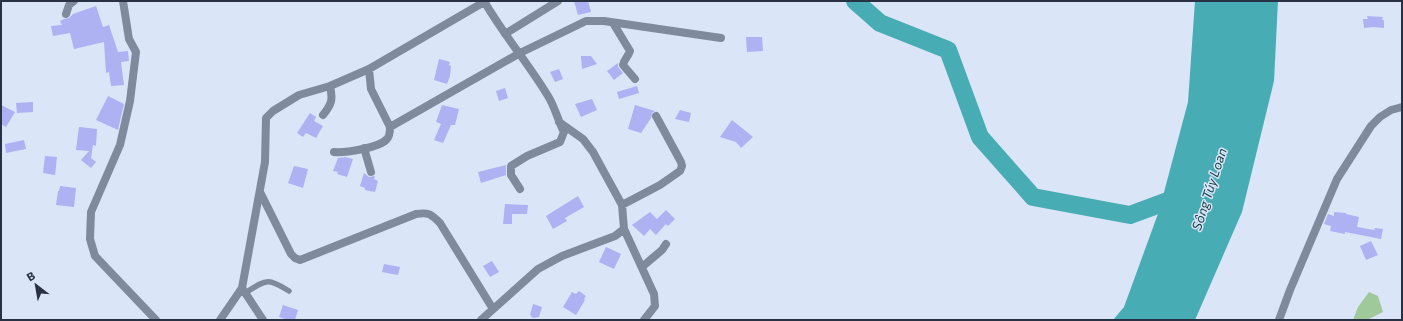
<svg xmlns="http://www.w3.org/2000/svg" width="1403" height="321" font-family="Commissioner,sans-serif">
<style>
.green{fill:#9fc89b}
.water{fill:#48acb4}
.lines{fill:none;stroke-linecap:round;stroke-linejoin:round}
.river{stroke:#48acb4;stroke-width:18}
.building{fill:#aeb1f2}
.service{stroke:#808a9d;stroke-width:5.5}
.minor{stroke:#808a9d;stroke-width:8}
.labels{text-anchor:middle;dominant-baseline:central;stroke-width:3;stroke-linejoin:round;paint-order:stroke}
.water-label{font-size:13px;font-style:italic;fill:#144245;stroke:#dbe5f8}
</style>
<rect width="100%" height="100%" fill="#dbe5f8"/>
<path class="green" d="M1369 292 1378 296 1383 312 1369 319 1370 320H1353L1358 307Z"/>
<path class="water" d="M1195 1H1278L1274 81 1242 212 1195 320H1113L1124 307 1159 211 1188 102Z"/>
<g class="lines">
<path class="river" d="M855 1 880 23 948 50 980 137 1033 197 1130 215 1184 195"/>
</g>
<path class="building" d="M574 1H588L591 12 578 15Z
M96 6 103 27 109 25 118 52 128 51 129 61 121 62 124 85 111 86 109 72 106 73 104 42 74 49 70 33 53 36 51 26 62 25 60 21 64 19 69 18 73 14Z
M1367 16 1383 17 1382 20H1384V28L1373 27 1364 28 1363 19H1368Z
M746 37H762L763 51 747 52Z
M581 56H591L597 64 582 69Z
M439 59 450 62 449 65 451 66 450 76 447 84 434 80Z
M618 63V67L623 73 614 80 607 71Z
M559 69 563 79 555 82 550 72Z
M637 86 639 93 619 99 617 92Z
M505 88 508 98 499 101 496 91Z
M108 96 124 104 118 130 96 120Z
M592 99 597 110 581 117 575 104Z
M33 102V112L17 113 16 103Z
M1 105 15 112 6 127 1 124Z
M442 105 459 109 455 125H451L443 143 434 140 441 124 436 122Z
M635 105 655 111 652 113 651 118 641 133 628 129Z
M680 110 691 113 689 122 675 119Z
M310 113 316 117 314 121 323 126 316 138 306 133 303 137 297 133Z
M732 120 753 137 741 148 736 142 720 137Z
M79 127 97 129 96 146 93 145 91 158 96 162 91 168 81 160 89 151 76 150Z
M24 140 26 149 6 153 5 144Z
M45 156 57 157 55 175 43 173Z
M345 157 353 159 347 177 337 174 338 172 333 171 338 158Z
M506 165V175L481 183 478 172Z
M294 166 308 169 303 188 288 183Z
M364 173 369 177 375 176 374 179 378 181 375 192 365 190V188L360 186Z
M60 186 76 188 74 207 56 205 58 191H59Z
M578 196 584 207 565 218 567 221 553 229 546 216Z
M505 204 528 205 527 214H512V224H503Z
M666 210 675 219 668 226 666 224 656 235 650 229 644 236 632 225 650 212 657 219Z
M1334 212 1346 213V214L1359 217 1357 227 1374 230 1375 228 1383 229 1381 239 1345 232V234L1330 231 1331 226 1324 224 1328 214 1334 216Z
M1371 241 1378 255 1366 260 1360 246Z
M606 247 621 254 614 269 599 262Z
M492 261 499 272 490 277 483 266Z
M384 264 400 267 398 275 382 272Z
M579 291 586 296 584 299 585 300 576 315 563 307 572 292 576 294Z
M533 304 542 307 539 317 533 318 530 315Z
M283 305 298 310 295 320H288L279 317Z"/>
<g class="lines">
<path class="service" d="M245 293C266 280 267 277 289 291"/>
<path class="minor" d="M123 1 129 39 136 52 130 101 120 145 91 212 90 239 95 256 156 320
M484 1C503 34 528 63 548 96 555 107 558 121 564 132L560 142 527 156 511 166V175L520 189
M66 14 69 5 74 1
M613 23 630 51C628 57 624 59 623 65L635 79
M505 34 558 1
M323 115C332 104 333 99 330 86
M390 127 520 53 586 21H604L721 38
M364 148 371 172
M334 152C345 153 379 148 387 139 390 136 390 131 390 127L371 89 369 69
M260 192 291 254 295 258 300 260 416 214C429 212 431 214 440 223L493 309
M622 205 660 185 680 171 682 166 681 162 656 116
M624 229 654 294 655 306 644 320
M642 267 662 250 666 244
M242 288 263 320
M220 320 242 288 265 162 266 118 273 111 299 95 330 86 369 69 484 2
M481 320 538 269 562 256 615 236 624 229 622 205 593 152 583 139 559 122
M1279 320 1290 290 1337 179 1371 126 1380 117 1391 110 1402 107"/>
</g>
<g class="labels">
<g class="water-label">
<text transform="translate(1209 189) rotate(-72)">Sông Túy Loan</text>
</g>
</g>
<rect width="1403" height="321" fill="none" stroke="#283244" stroke-width="4"/>
<g transform="translate(36 285) rotate(329)" stroke="#dbe5f8" stroke-width="3" paint-order="stroke">
<path d="M0-3L7 15L0 10L-7 15Z" fill="#283244"/>
<text y="-6" font-size="11" font-weight="bold" text-anchor="middle" fill="#283244">B</text>
</g>
</svg>
